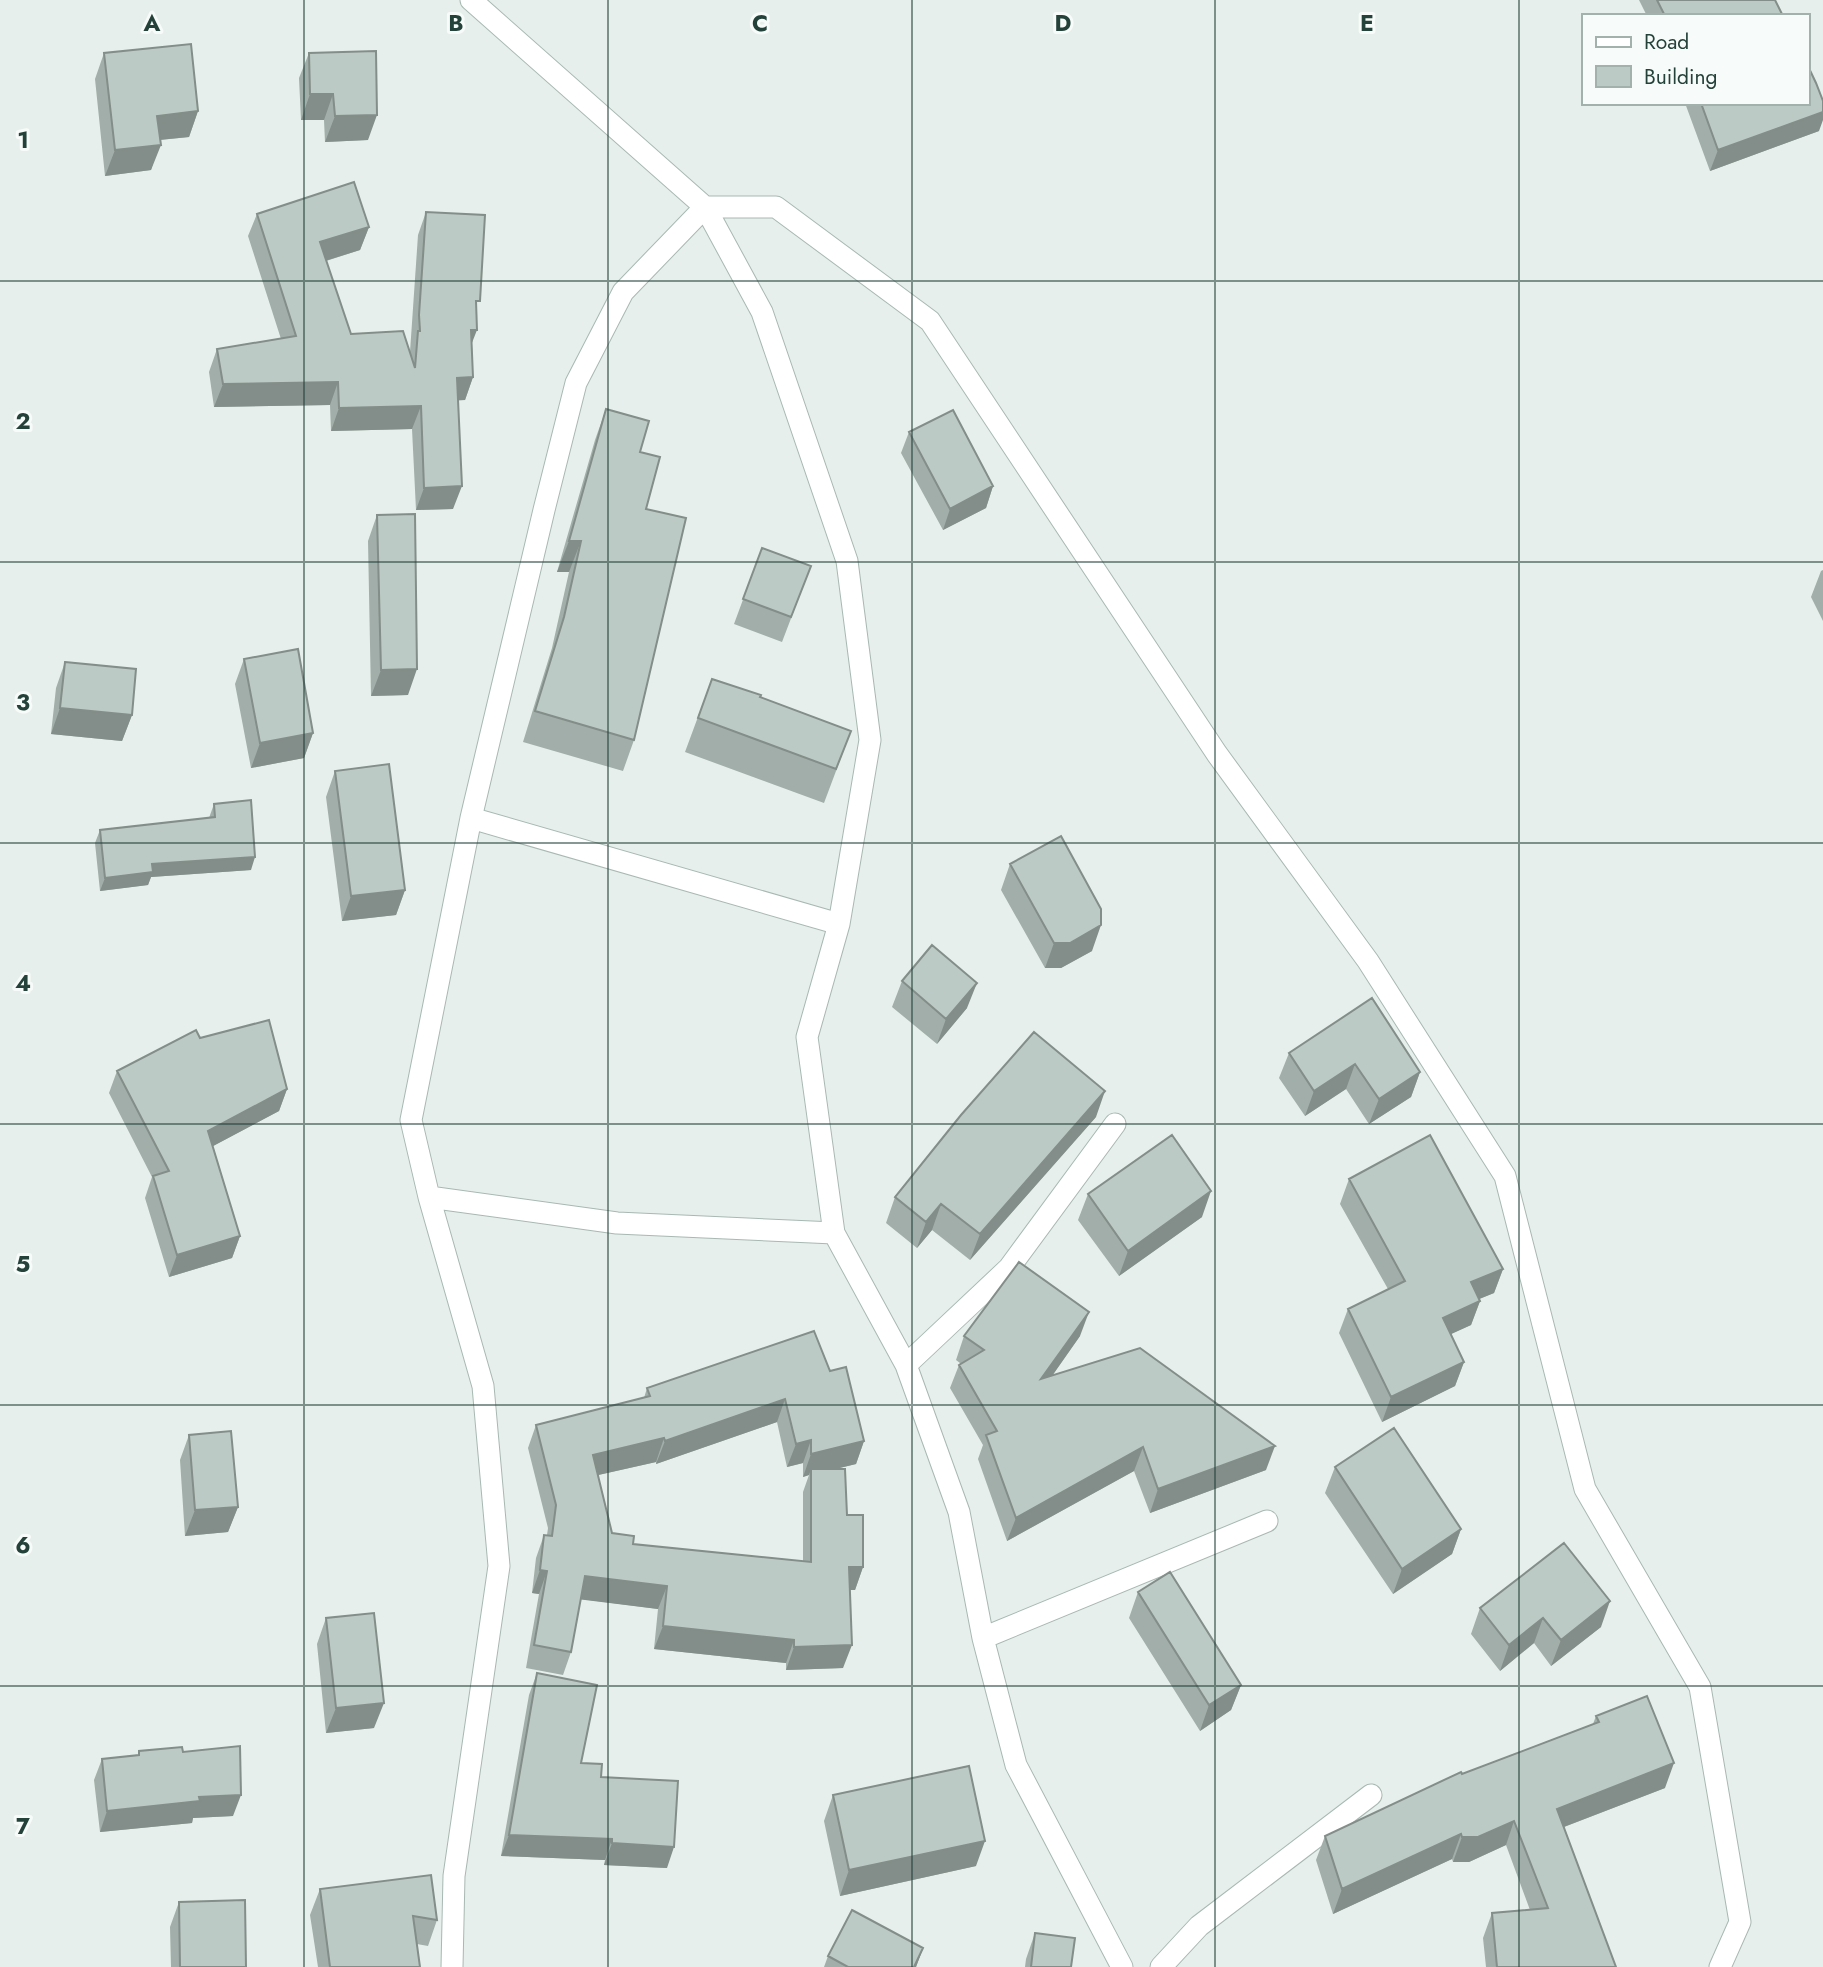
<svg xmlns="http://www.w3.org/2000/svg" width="1823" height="1967" font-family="Jost,sans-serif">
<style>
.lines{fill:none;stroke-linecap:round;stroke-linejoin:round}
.minor-casing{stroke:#a8b8b2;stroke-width:23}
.minor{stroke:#fff;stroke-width:21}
.wall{fill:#a1aea9;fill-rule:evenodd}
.shaded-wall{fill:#838d89}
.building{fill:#bbcac4;stroke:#838d89;stroke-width:2}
.grid{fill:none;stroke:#24423a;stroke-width:2;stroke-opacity:0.55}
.grid-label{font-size:23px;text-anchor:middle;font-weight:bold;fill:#24423a;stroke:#f7fbf9;stroke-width:6;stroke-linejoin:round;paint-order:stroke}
</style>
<rect width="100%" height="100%" fill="#e6efeb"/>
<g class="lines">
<g class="minor-casing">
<path id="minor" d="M471 0 705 207 762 312 847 561 870 740 839 924 807 1037 834 1233 906 1365 959 1512 983 1638 1016 1765 1122 1967
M471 818 839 924
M429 1197 617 1223 834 1233
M906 1365 1009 1268 1115 1124
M983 1638 1267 1521
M452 1967 454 1876 499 1566 483 1386 429 1197 411 1120 471 818 544 510 576 383 623 292 705 207H776L930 321 1217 754 1368 961 1505 1176 1585 1489 1700 1687 1740 1922 1720 1967
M1161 1967 1199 1926 1371 1795"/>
</g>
<use href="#minor" class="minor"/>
</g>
<path class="wall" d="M1639 0H1775L1783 16H1647Z
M104 53 198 111 189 137 160 140 151 170 105 176 95 79Z
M309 53 368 140 325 142 324 120H301L299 78Z
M1685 103H1807L1819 131 1710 171Z
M426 212 476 311 472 343 473 377 465 400H458L453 509 416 510 412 429 331 431 330 405 214 407 209 372 217 349 281 339 248 236 257 214 369 227 360 250 326 261 351 334 410 352 418 235Z
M606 409 640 452 646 509 634 740 623 771 523 742 552 648 569 572H557L595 440Z
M909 432 993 486 986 508 943 530 901 453Z
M377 515 408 695 371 696 368 541Z
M762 548 811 566 782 642 734 624Z
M1823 570V621L1811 597 1821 571Z
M244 659 313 733 304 758 251 768 235 684Z
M65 662 132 715 122 741 51 734 56 688Z
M712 679 851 731 824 803 685 752Z
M335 771 405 890 396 915 342 921 326 797Z
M214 804 251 870 151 877 148 885 100 891 95 843 100 830 209 818Z
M1010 864 1092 951 1061 968H1045L1001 890Z
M902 981 967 1008 937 1044 892 1007Z
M200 1038 287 1089 279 1111 213 1146 240 1236 232 1258 169 1277 145 1198 152 1177 109 1093 117 1071Z
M1289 1053 1420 1072 1411 1097 1369 1124 1346 1089 1305 1116 1279 1078Z
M1096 1117 970 1260 932 1230 917 1248 886 1223 895 1197Z
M1349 1179 1503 1269 1494 1293 1479 1299 1480 1301 1471 1325 1450 1334 1464 1362 1455 1386 1382 1422 1339 1333 1348 1309 1388 1289 1340 1204Z
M1088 1194 1202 1217 1119 1276 1078 1220Z
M964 1336H1080L1052 1376 1266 1470 1150 1513 1134 1471 1007 1541 978 1459 983 1445 950 1388 959 1365 960 1363 956 1360Z
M830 1371 864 1441 856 1464 835 1469 847 1515 863 1567 855 1590H850L843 1668 786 1670V1663L654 1649 658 1609 581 1599 571 1652 563 1675 526 1668 539 1594 532 1593 536 1558 544 1535H547L548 1528 528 1448 536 1425 644 1398 647 1388ZM777 1422 787 1467 803 1463V1477L809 1475 803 1492V1561L633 1544 612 1533 598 1475 656 1462V1464Z
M189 1435 238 1507 228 1532 185 1536 180 1460Z
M1335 1467 1461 1529 1452 1554 1393 1594 1325 1493Z
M1138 1592 1241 1685 1231 1710 1200 1731 1129 1618Z
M1480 1608 1601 1627 1551 1666 1534 1643 1500 1671 1471 1634Z
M326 1618 374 1728 326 1733 317 1644Z
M537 1673 581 1763 601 1777 667 1868 604 1865 605 1860 501 1856 529 1695Z
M1596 1716 1665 1788 1564 1827 1616 1967H1486L1483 1938 1492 1913 1530 1910 1506 1845 1469 1862H1453L1452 1859 1333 1914 1316 1860 1325 1836 1462 1774 1593 1724Z
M139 1751 183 1752 233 1816 193 1818 192 1823 100 1832 94 1780 102 1759 138 1755Z
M833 1795 976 1866 840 1896 824 1821Z
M320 1889 437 1920 428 1946 417 1944 420 1967H318L310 1915Z
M179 1902 246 1967H171L170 1927Z
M1035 1933 1071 1967H1025L1026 1959Z
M923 1948 916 1967H824L828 1956Z"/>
<path class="shaded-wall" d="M310 94H333L324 120H301Z
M198 111 189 137 148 141 157 116Z
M1823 112V120L1819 131 1710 171 1718 150Z
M377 115 368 140 325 142 335 116Z
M161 145 151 170 105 176 115 150Z
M369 227 360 250 312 265 320 242Z
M471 330H477L468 353Z
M473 377 465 400 449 401 457 378Z
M338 382 330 405 214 407 223 384Z
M421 406 412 429 331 431 339 408Z
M462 486 453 509 416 510 424 488Z
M993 486 986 508 943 530 950 509Z
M569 541H581L569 572H557Z
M417 669 408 695 371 696 381 670Z
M60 708 132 715 122 741 51 734Z
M313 733 304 758 251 768 260 743Z
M255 857 251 870 151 877 148 885 100 891 105 878 152 864Z
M405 890 396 915 342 921 351 896Z
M1101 925 1092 951 1061 968H1045L1054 943Z
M977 983 967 1008 937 1044 946 1019Z
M1355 1064 1346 1089 1305 1116 1314 1091Z
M1420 1072 1411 1097 1369 1124 1379 1099Z
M287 1089 279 1111 200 1153 208 1131Z
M1105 1091 1096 1117 970 1260 980 1234Z
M1211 1191 1202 1217 1119 1276 1128 1251Z
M941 1204 932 1230 917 1248 926 1222Z
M240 1236 232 1258 169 1277 177 1255Z
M1503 1269 1494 1293 1462 1306 1471 1282Z
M1480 1301 1471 1325 1434 1342 1443 1318Z
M1089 1312 1080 1336 1033 1403 1041 1379Z
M1464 1362 1455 1386 1382 1422 1391 1397Z
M785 1399 777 1422 656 1464 665 1441Z
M664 1438 656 1462 585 1478 593 1455Z
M811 1440 803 1463 787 1467 796 1444Z
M864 1441 856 1464 811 1475V1469L809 1475 803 1477 811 1454Z
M1275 1446 1266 1470 1150 1513 1158 1489Z
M1143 1447 1134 1471 1007 1541 1016 1518Z
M238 1507 228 1532 185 1536 195 1510Z
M1461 1529 1452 1554 1393 1594 1402 1569Z
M849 1567H863L855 1590H840Z
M540 1570 547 1571 539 1594 532 1593Z
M585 1576 667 1586 658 1609 577 1599Z
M1610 1601 1601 1627 1551 1666 1561 1640Z
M1543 1618 1534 1643 1500 1671 1509 1645Z
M663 1626 794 1640 786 1663 654 1649Z
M852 1645 843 1668 786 1670 794 1647Z
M1241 1685 1231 1710 1200 1731 1209 1705Z
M384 1703 374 1728 326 1733 336 1708Z
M1674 1763 1665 1788 1548 1833 1557 1809Z
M241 1795 233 1816 193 1818 192 1823 100 1832 107 1811 199 1797Z
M1514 1821 1506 1845 1469 1862H1453L1462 1837Z
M1461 1834 1452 1859 1333 1914 1342 1889Z
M509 1835 612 1839 605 1860 501 1856Z
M985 1841 976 1866 840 1896 849 1870Z
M612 1843 674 1847 667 1868 604 1865Z
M923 1948 916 1967H914Z"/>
<path class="building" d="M1657 0H1775L1783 16H1665Z
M191 44 198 111 157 116 161 145 115 150 104 53Z
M376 51 377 115 335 116 333 94H310L309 53Z
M1807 64 1816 83 1823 101V112L1718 150 1701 103H1807Z
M354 182 369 227 320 242 351 334 403 331 415 368 418 331H420L419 315 426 212 485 215 480 301H476L477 330H471L473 377 457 378 462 486 424 488 421 406 339 408 338 382 223 384 217 349 296 336 257 214Z
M606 409 649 421 640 452 660 457 646 509 686 518 634 740 535 711 564 617 581 541H569Z
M953 410 993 486 950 509 909 432Z
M415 514 417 669 381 670 377 515Z
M762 548 811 566 791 617 743 599Z
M298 649 313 733 260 743 244 659Z
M65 662 136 669 132 715 60 708Z
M712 679 761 695 760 697 851 731 836 769 698 718Z
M389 764 405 890 351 896 335 771Z
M251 800 255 857 152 864 153 872 105 878 100 830 215 817 214 804Z
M1061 836 1101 909V925L1070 943H1054L1010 864Z
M932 945 977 983 946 1019 902 981Z
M1372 998 1420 1072 1379 1099 1355 1064 1314 1091 1289 1053Z
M269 1020 287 1089 208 1131 240 1236 177 1255 153 1176 169 1171 117 1071 196 1030 200 1038Z
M1034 1032 1105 1091 980 1234 941 1204 926 1222 895 1197 961 1115Z
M1172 1135 1211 1191 1128 1251 1088 1194Z
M1430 1135 1503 1269 1471 1282 1480 1301 1443 1318 1464 1362 1391 1397 1348 1309 1405 1281 1349 1179Z
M1019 1262 1089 1312 1041 1379 1140 1348 1275 1446 1158 1489 1143 1447 1016 1518 986 1435 997 1431 959 1365 984 1350 964 1336Z
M814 1331 830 1371 846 1367 864 1441 811 1454V1440L796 1444 785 1399 665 1441 664 1438 593 1455 612 1533 634 1536 633 1544 811 1562V1469H845L847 1515H863V1567H849L852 1645 794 1647V1640L663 1626 667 1586 585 1576 571 1652 534 1645 547 1571 540 1570 544 1535 552 1536 556 1505 536 1425 650 1396 647 1388Z
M1394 1428 1461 1529 1402 1569 1335 1467Z
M231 1431 238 1507 195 1510 189 1435Z
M1564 1543 1610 1601 1561 1640 1543 1618 1509 1645 1480 1608Z
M1170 1572 1241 1685 1209 1705 1138 1592Z
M374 1613 384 1703 336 1708 326 1618Z
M537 1673 597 1685 581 1763 602 1764 601 1777 678 1781 674 1847 612 1843V1839L509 1835Z
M1647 1696 1674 1763 1557 1809 1616 1967H1497L1492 1913 1548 1908 1514 1821 1478 1837H1462L1461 1834 1342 1889 1325 1836 1461 1772 1462 1774 1599 1722 1596 1716Z
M240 1746 241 1795 199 1797 200 1801 107 1811 102 1759 139 1755V1751L182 1747 183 1752Z
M969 1766 985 1841 849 1870 833 1795Z
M431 1875 437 1920 413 1916 420 1967H330L320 1889Z
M245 1900 246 1967H180L179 1902Z
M852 1910 923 1948 914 1967H848L828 1956Z
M1035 1933 1075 1938 1071 1967H1031Z"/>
<path class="grid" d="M304 0V1967M608 0V1967M912 0V1967M1215 0V1967M1519 0V1967M0 281H1823M0 562H1823M0 843H1823M0 1124H1823M0 1405H1823M0 1686H1823"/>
<g class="grid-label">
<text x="152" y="31">A</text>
<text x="456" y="31">B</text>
<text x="760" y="31">C</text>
<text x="1063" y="31">D</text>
<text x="1367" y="31">E</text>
<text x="23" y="148">1</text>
<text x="23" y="429">2</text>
<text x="23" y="710">3</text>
<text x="23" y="991">4</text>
<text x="23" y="1272">5</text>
<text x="23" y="1553">6</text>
<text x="23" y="1834">7</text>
</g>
<rect x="1582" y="14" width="228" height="91" fill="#f7fbf9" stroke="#a3b1ad" stroke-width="2"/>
<rect x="1596" y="37" width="35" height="10" fill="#ffffff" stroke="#a3b1ad" stroke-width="2"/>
<text x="1644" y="49" font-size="21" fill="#24423a">Road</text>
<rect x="1596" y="66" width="35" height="21" fill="#bbcac4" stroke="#a3b1ad" stroke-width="2"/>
<text x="1644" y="84" font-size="21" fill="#24423a">Building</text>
</svg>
